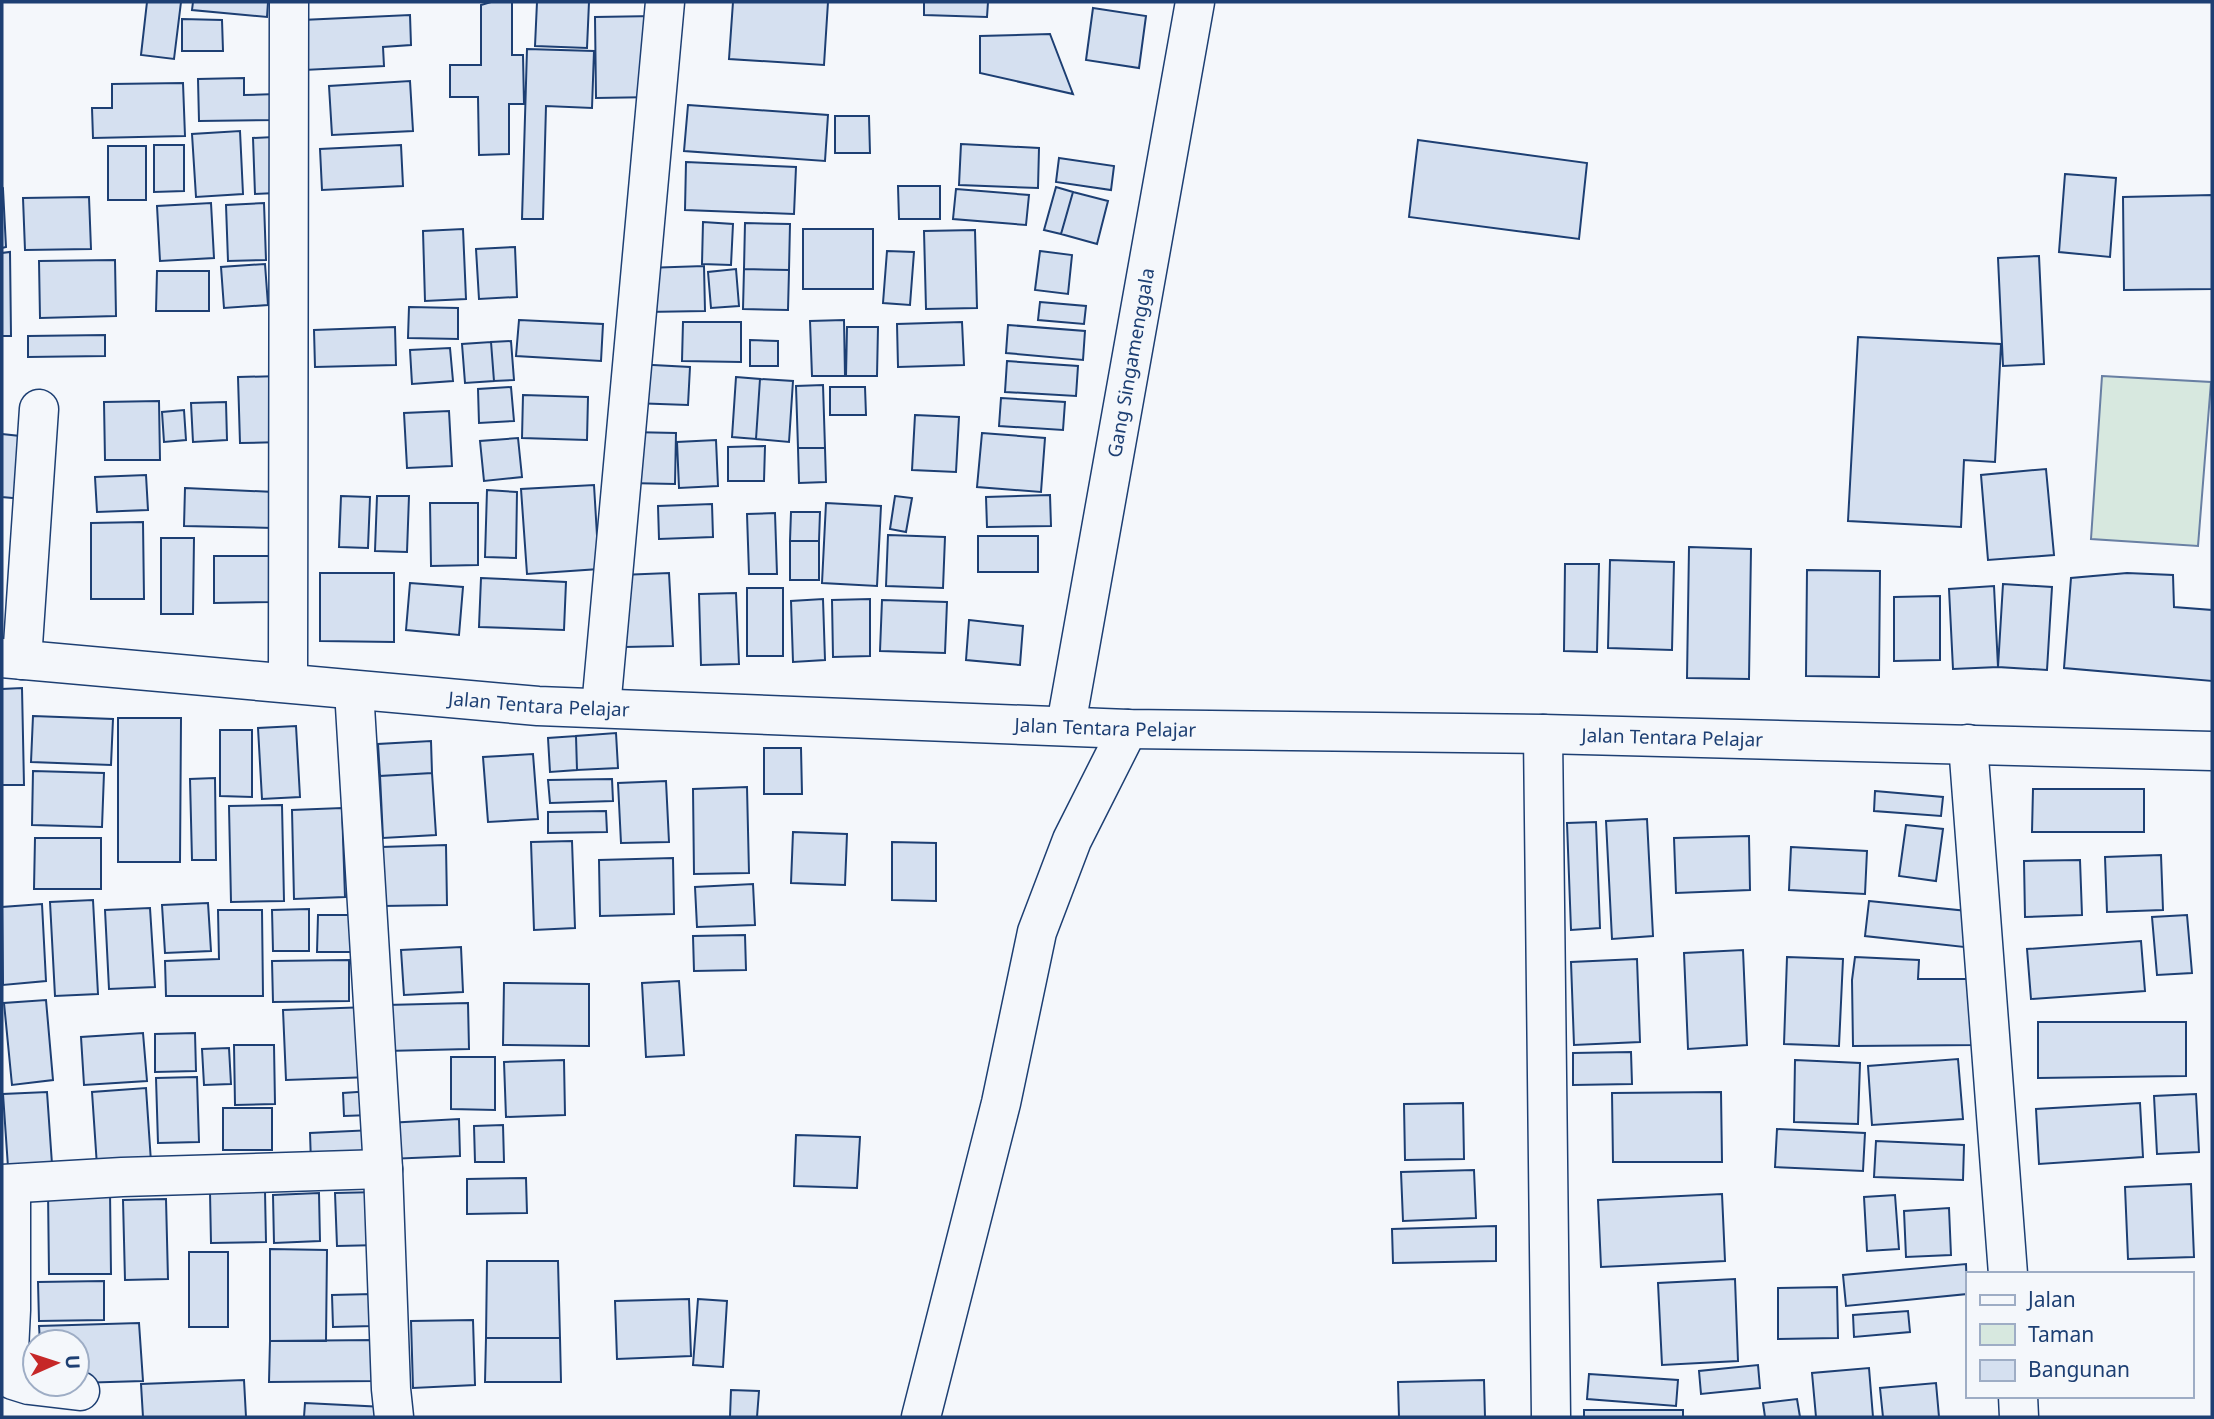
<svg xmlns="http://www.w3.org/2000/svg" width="2214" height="1419" font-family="'Noto Sans',sans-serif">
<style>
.green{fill:#d7e8df;stroke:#687fa3;stroke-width:2}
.building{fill:#d5e0f0;stroke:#1d3f73;stroke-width:2}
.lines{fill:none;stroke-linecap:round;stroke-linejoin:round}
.street-casing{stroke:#1d3f73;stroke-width:41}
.secondary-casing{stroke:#1d3f73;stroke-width:41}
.street{stroke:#f4f7fb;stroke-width:38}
.secondary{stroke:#f4f7fb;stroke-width:38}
.labels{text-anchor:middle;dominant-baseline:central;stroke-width:5;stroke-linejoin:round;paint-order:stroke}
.street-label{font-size:19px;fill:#1d3f73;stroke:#f4f7fb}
</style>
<rect width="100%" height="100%" fill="#f4f7fb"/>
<path class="green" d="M2102 376 2211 382 2198 546 2091 539Z"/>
<path class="building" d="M147 2H181L174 59 141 55Z
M193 2H268L267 17 192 10Z
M491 2H512V55H523L524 104H509V154L479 155 478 97H450V65H481V5Z
M537 2H589L587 48 535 46Z
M733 2H828L824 65 729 59Z
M924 2H988L987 17 924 15Z
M1093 8 1146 16 1139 68 1086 60Z
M410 15 411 45 383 47 384 66 304 70 302 20Z
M655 16 656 97 596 98 595 17Z
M182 19 222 20 223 51H182Z
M1050 34 1073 94 980 73V36Z
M527 49 594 51 592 108 546 106 543 219H522Z
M244 78V95L277 94 278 120 199 121 198 79Z
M410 81 413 131 332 135 329 86Z
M183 83 185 136 93 138 92 108H112V84Z
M688 105 828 115 825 161 684 151Z
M835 116H869L870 153H835Z
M240 131 243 194 196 197 192 134Z
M274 137 276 193 255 194 253 138Z
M1418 140 1587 163 1579 239 1409 217Z
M961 144 1039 148 1038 188 959 185Z
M154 145H184V191L154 192Z
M401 145 403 186 322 190 320 149Z
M108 146H146V200H108Z
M1059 158 1114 166 1111 190 1056 182Z
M686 162 796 167 794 214 685 210Z
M2065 174 2116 178 2110 257 2059 252Z
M898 186H940V219H899Z
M1056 187 1073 192 1061 234 1044 230Z
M3 189 6 247 2 248V190Z
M956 189 1029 195 1026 225 953 219Z
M1073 192 1108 201 1097 244 1061 234Z
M2212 195V289L2124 290 2123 197Z
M89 197 91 249 25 250 23 198Z
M211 203 214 258 160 261 157 206Z
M264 203 266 260 228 261 226 205Z
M703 222 733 224 731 265 702 264Z
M745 223 790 224 789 270 744 269Z
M463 229 466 299 425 301 423 231Z
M803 229H873V289H803Z
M975 230 977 308 926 309 924 231Z
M515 247 517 297 479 299 476 249Z
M887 251 914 252 910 305 883 303Z
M1040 251 1072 255 1068 294 1035 290Z
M10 252 11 336H2V253Z
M2039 256 2044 364 2003 366 1998 258Z
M115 260 116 316 40 318 39 261Z
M265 264 268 305 224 308 221 267Z
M704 266 705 311 646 312 645 268Z
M736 269 739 306 711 308 708 272Z
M744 269 789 270 788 310 743 309Z
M157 271H209V311H156Z
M1040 302 1086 306 1084 324 1038 320Z
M409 307 458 308V339L408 338Z
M519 320 603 324 601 361 516 356Z
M844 320 845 376H812L810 321Z
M683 322H741V362L682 361Z
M962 322 964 365 898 367 897 324Z
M1008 325 1085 331 1083 360 1006 353Z
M395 327 396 365 315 367 314 330Z
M847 327H878L877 376H846Z
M105 335V356L28 357V336Z
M1858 337 2001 344 1995 462 1964 460 1961 527 1848 521Z
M750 340 778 341V366H750Z
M511 341 514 380 494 381 491 342Z
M491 342 494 381 465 383 462 344Z
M450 348 453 381 412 384 410 350Z
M1007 361 1078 366 1076 396 1005 392Z
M634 364 690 367 688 405 632 403Z
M281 376 283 442 240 443 238 377Z
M736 377 760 379 756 439 732 437Z
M760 379 793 381 789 442 756 439Z
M823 385 825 448H798L796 386Z
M511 387 514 421 479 423 478 389Z
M830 387H865L866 415H830Z
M523 395 588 397 587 440 522 438Z
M1001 398 1065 402 1063 430 999 426Z
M159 401 160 460H105L104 402Z
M226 402 227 440 193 442 191 403Z
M184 410 186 440 164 442 162 412Z
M449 411 452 466 407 468 404 413Z
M915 415 959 417 956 472 912 470Z
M630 432 676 433 675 484 628 483Z
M982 433 1045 438 1041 492 977 487Z
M2 434 29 437 23 499 2 497Z
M518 438 522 477 484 481 480 441Z
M716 440 718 486 679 488 677 442Z
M765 446 764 481H728V447Z
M798 448H825L826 482 799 483Z
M2046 469 2054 555 1988 560 1981 475Z
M146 475 148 510 97 512 95 477Z
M594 485 599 569 527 574 521 489Z
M185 488 274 492 273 528 184 526Z
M487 490 517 492 516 558 485 557Z
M1050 495 1051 526 987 527 986 497Z
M341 496 370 497 368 548 339 547Z
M377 496H409L407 552 375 551Z
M895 496 912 498 906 532 890 529Z
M430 503H478V565L431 566Z
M826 503 881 506 877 586 822 583Z
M712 504 713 537 659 539 658 506Z
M791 512H820L819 541H790Z
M775 513 777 574H749L747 514Z
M143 522 144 599H91V523Z
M888 535 945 537 943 588 886 586Z
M978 536H1038V572H978Z
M161 538H194L193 614H161Z
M790 541H819V580H790Z
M1689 547 1751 549 1749 679 1687 678Z
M214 556H272V602L214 603Z
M1610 560 1674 562 1672 650 1608 648Z
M1565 564H1599L1597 652 1564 651Z
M1807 570 1880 571 1879 677 1806 676Z
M320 573H394V642L320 641Z
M669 573 673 646 624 647 621 575Z
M2127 573 2173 575 2174 607 2212 610V681L2064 668 2071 578Z
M481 578 566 582 564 630 479 627Z
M410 583 463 587 459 635 406 630Z
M2003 584 2052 587 2047 670 1998 667Z
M1994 586 1998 667 1953 669 1949 589Z
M747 588H783V656H747Z
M736 593 739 664 701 665 699 594Z
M1940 596V660L1894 661V597Z
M823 599 825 660 793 662 791 601Z
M870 599V656L833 657 832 600Z
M882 600 947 602 945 653 880 651Z
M969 620 1023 626 1020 665 966 660Z
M22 688 24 785H2V689Z
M33 716 113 719 111 765 31 762Z
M118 718H181L180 862H118Z
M296 726 300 797 262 799 258 728Z
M220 730H252V797L220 796Z
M616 733 618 768 577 770 576 736Z
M576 736 577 770 550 772 548 738Z
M431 741 432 773 380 776 378 744Z
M764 748H801L802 794H764Z
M533 754 538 819 488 822 483 757Z
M33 771 104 773 102 827 32 825Z
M432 773 436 835 383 838 380 776Z
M215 778 216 860H192L190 779Z
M612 779 613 801 550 803 548 780Z
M666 781 669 842 621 843 618 783Z
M747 787 749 873 694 874 693 789Z
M2033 789H2144V832H2032Z
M1875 791 1943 797 1941 816 1874 811Z
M282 805 284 901 231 902 229 806Z
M342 808 345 897 294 899 292 810Z
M606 811 607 832 548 833V812Z
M1647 819 1653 936 1612 939 1606 821Z
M1596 822 1600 928 1571 930 1567 823Z
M1906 825 1943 829 1936 881 1899 876Z
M793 832 847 834 845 885 791 883Z
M1749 836 1750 890 1676 893 1674 838Z
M35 838H101V889H34Z
M572 841 575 928 534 930 531 842Z
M892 842 936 843V901L892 900Z
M446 845 447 905 382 906 381 847Z
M1791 847 1867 851 1865 894 1789 890Z
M2161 855 2163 910 2107 912 2105 857Z
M673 858 674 914 600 916 599 860Z
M2080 860 2082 915 2025 917 2024 861Z
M753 884 755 925 697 927 695 887Z
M93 900 98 994 55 996 50 902Z
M1869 901 1977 912 1973 948 1865 936Z
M208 903 211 951 165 953 162 905Z
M42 904 46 981 3 985 2 907Z
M150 908 155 987 109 989 105 910Z
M309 909V951H273L272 910Z
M218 910H262L263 996H166L165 961 219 959Z
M318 915H351V952H317Z
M2187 915 2192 973 2157 975 2152 917Z
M745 935 746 970 694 971 693 936Z
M2141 941 2145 991 2031 999 2027 949Z
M461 947 463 992 404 995 401 950Z
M1743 950 1747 1045 1688 1049 1684 953Z
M1787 957 1843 959 1839 1046 1784 1044Z
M1855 957 1919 960 1918 979H1977V1045L1853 1046 1852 980Z
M1637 959 1640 1042 1574 1045 1571 962Z
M349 960V1001L273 1002 272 961Z
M679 981 684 1055 646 1057 642 983Z
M504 983 589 984V1046L503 1045Z
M46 1000 53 1080 12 1085 4 1003Z
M468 1003 469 1049 386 1051V1005Z
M369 1007 371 1077 286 1080 283 1010Z
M2038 1022H2186V1076L2038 1078Z
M143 1033 147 1081 84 1085 81 1037Z
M195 1033 196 1071 155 1072V1034Z
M234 1045H274L275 1104 235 1105Z
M229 1048 231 1084 204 1085 202 1049Z
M1631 1052 1632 1084 1573 1085V1053Z
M451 1057H495V1110L451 1109Z
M1958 1059 1963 1119 1872 1125 1868 1066Z
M564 1060 565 1115 506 1117 504 1062Z
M1795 1060 1860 1063 1858 1124 1794 1122Z
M197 1077 199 1142 158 1143 156 1078Z
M146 1088 151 1162 97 1166 92 1092Z
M371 1091V1115L344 1116 343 1093Z
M47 1092 52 1164 8 1167 3 1094Z
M1721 1092 1722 1162H1613L1612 1093Z
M2196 1094 2199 1152 2157 1154 2154 1096Z
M1463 1103 1464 1159 1405 1160 1404 1104Z
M2140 1103 2143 1157 2039 1164 2036 1109Z
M223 1108H272V1150H223Z
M459 1119 460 1156 388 1159 387 1123Z
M503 1125 504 1162H475L474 1126Z
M1777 1129 1865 1133 1863 1171 1775 1167Z
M373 1130 374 1160 311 1163 310 1133Z
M796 1135 860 1137 857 1188 794 1186Z
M1876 1141 1964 1145 1963 1180 1874 1177Z
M1474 1170 1476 1218 1403 1221 1401 1172Z
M526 1178 527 1213 467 1214V1179Z
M2191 1184 2194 1257 2128 1259 2125 1187Z
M48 1191H110L111 1274H49Z
M265 1191 266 1242 211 1243 210 1192Z
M378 1192 380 1245 337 1246 335 1193Z
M319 1193 320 1241 274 1243 273 1195Z
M1722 1194 1725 1261 1601 1267 1598 1200Z
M1895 1195 1899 1249 1867 1251 1864 1197Z
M166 1199 168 1279 125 1280 123 1200Z
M1949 1208 1951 1255 1906 1257 1904 1211Z
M1496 1226V1261L1393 1263 1392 1229Z
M270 1249 327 1250 326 1341H270Z
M189 1252H228V1327H189Z
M487 1261H558L560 1338H486Z
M1966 1264 1967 1294 1846 1306 1843 1275Z
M1735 1279 1738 1361 1662 1365 1658 1283Z
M104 1281V1320L39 1321 38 1282Z
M1837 1287 1838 1338 1778 1339V1288Z
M372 1294 373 1326 333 1327 332 1295Z
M689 1299 691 1356 617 1359 615 1301Z
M698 1299 727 1301 723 1367 693 1365Z
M1908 1311 1910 1332 1854 1337 1853 1315Z
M473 1320 475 1385 413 1388 411 1321Z
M139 1323 143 1381 77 1383V1342H40L39 1326Z
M486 1338H560L561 1382H485Z
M375 1340V1381L269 1382 270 1341Z
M1758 1365 1760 1388 1701 1394 1699 1371Z
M1869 1368 1873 1417H1816L1812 1373Z
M1589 1374 1678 1380 1676 1406 1587 1399Z
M244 1380 246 1417H143L141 1384Z
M1484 1380 1485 1417H1399L1398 1382Z
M1936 1383 1939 1417H1883L1880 1388Z
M731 1390 759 1391 757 1417H730Z
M1797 1399 1800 1417H1765L1763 1403Z
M305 1403 384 1407 383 1417H304Z
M1584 1410H1683V1417H1584Z"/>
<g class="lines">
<g class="street-casing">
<g id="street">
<path d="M22 660 39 409"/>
<path d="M288 682 289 2"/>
<path d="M354 690 383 1169 391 1389 394 1417"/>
<path d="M601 708 665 2"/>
<path id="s1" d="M1066 725 1195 2"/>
<path d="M1543 734 1551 1417"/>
<path d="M1968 744 2008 1274"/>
<path d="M2 1184 122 1177 383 1169"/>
<path d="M11 1184V1310L8 1371 13 1380 29 1385 80 1391"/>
<path d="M2018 1396 2019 1417"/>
<path d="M921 1417 1001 1103 1037 932 1072 840 1128 729"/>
</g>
</g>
<g class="secondary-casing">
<g id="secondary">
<path id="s2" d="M2 658 538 706 1128 729 1543 734 2212 751"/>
</g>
</g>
<use href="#street" class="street"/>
<use href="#secondary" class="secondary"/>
</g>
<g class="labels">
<g class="street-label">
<text stroke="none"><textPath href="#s1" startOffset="368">Gang Singamenggala</textPath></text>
<text stroke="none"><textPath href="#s2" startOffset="539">Jalan Tentara Pelajar</textPath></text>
<text stroke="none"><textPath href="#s2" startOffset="1106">Jalan Tentara Pelajar</textPath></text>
<text stroke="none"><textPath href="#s2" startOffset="1673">Jalan Tentara Pelajar</textPath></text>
</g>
</g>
<rect width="2214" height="1419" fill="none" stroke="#1d3f73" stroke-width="7"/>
<rect x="1966" y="1272" width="228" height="126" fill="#f4f7fb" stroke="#9eadc5" stroke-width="2"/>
<rect x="1980" y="1295" width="35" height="10" fill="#f4f7fb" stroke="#9eadc5" stroke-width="2"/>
<text x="2028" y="1307" font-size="21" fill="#1d3f73">Jalan</text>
<rect x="1980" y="1324" width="35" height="21" fill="#d7e8df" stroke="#9eadc5" stroke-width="2"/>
<text x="2028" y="1342" font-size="21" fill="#1d3f73">Taman</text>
<rect x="1980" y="1360" width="35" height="21" fill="#d5e0f0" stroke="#9eadc5" stroke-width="2"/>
<text x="2028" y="1377" font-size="21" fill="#1d3f73">Bangunan</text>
<g transform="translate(56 1363) rotate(87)"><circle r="33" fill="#f4f7fb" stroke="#9eadc5" stroke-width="2"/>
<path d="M0-5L12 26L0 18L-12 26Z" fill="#c62828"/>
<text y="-10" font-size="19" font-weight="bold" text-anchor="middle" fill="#1d3f73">U</text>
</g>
</svg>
